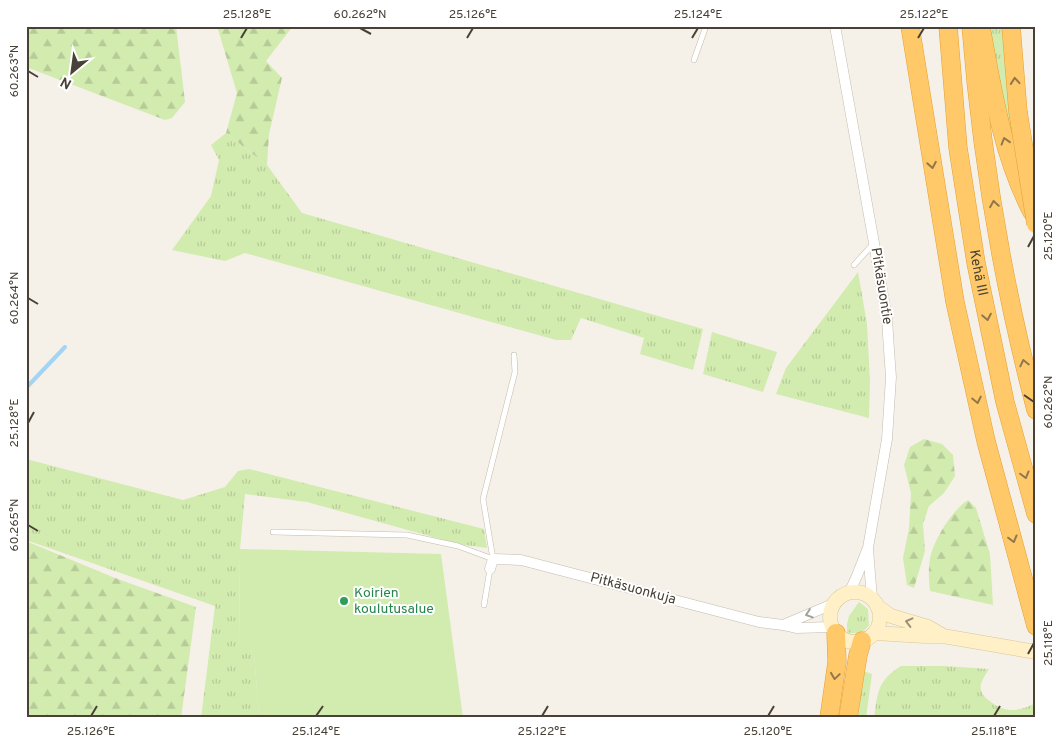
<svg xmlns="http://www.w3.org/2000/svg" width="1062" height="744" font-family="Overpass,sans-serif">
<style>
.grass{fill:url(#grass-tufts)}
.forest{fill:url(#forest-firs)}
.pitch{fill:#d2ebaf}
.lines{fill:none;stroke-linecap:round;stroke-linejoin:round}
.stream{stroke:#a2d5f4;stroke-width:4}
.lane-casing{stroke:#c4bbad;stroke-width:6}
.street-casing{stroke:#c4bbad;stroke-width:11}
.secondary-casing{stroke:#dac698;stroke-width:15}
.highway-casing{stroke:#e59e32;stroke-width:19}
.lane{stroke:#fff;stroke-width:5}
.street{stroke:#fff;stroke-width:10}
.secondary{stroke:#fff0c8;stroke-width:14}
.highway{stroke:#ffc969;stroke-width:18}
.highway-bridge-casing{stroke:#e59e32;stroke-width:19;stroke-linecap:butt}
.highway-bridge{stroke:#ffc969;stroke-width:18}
.oneway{stroke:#92774a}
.oneway2{stroke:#a4a09a}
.oneway3{stroke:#9b9078}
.ticks{fill:none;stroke:#494136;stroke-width:2}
.leisure-dot{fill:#2e9e5b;stroke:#fff;stroke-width:2}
.labels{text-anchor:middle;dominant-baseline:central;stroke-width:4;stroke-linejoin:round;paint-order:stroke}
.street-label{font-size:14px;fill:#494136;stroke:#fff}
.leisure-label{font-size:14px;fill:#27864d;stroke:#fff;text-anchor:start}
.neatline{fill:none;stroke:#494136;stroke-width:2}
.ticks-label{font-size:12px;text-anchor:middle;fill:#494136}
</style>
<defs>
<pattern id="grass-tufts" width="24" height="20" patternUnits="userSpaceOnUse" patternTransform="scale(1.25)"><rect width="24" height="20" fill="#d2ebaf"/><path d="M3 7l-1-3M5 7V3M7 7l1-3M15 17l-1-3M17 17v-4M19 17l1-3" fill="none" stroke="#b6cb97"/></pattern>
<pattern id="forest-firs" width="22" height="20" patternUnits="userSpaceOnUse" patternTransform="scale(1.25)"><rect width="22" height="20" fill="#d2ebaf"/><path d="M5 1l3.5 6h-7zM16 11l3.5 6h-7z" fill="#b6cb97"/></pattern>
</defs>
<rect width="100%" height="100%" fill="#f5f1e8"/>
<path class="grass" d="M989 26H1002L1014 145 996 78Z
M226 133 267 165 302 213 703 329 693 370 640 354 644 338 581 318 571 340H556L245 253 225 261 172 250 211 196 219 160 211 145Z
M858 272 867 324 870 381 869 418 776 394 786 368Z
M712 332 777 352 763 392 703 374Z
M26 459 183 500 225 487 238 471 249 469 484 529 487 548 458 544 307 502 245 494 240 549 239 648 254 652 259 718H201L215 606 26 540Z
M859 602 868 609 869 625C864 633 856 635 847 632V624L849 616Z
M901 666H944L989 669C980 683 975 691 991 702 1007 714 1019 711 1036 703V718H874C878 692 877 681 901 666Z
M861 670 872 674 866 718H855Z"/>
<path class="forest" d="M26 26H176L185 102 172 118 165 120 26 67Z
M217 26H293L266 61 282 78 269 134 267 165 226 133 237 93Z
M924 439 942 444 953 455 955 476 944 493 929 506 923 524 925 551 914 588 907 585 903 558 909 528 911 493 904 465 910 447Z
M968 500 976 508 990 554 993 605 930 591C929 580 928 570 930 559 933 541 952 510 968 500Z
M26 541 115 578 196 607 181 718H26Z"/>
<path class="pitch" d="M240 549 441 554 463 718H259L254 652 239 649Z"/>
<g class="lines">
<path class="stream" d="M26 388 65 347"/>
<g class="lane-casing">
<path id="lane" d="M694 60 706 26
M854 265 874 243
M273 532 407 535 458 546 493 559 483 499 515 372 514 355
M484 605 490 569"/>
</g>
<g class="street-casing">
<path id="street" d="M835 26 874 243 887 319 889 350 891 377 887 439 868 548C861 564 857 579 848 594
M868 549 872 599
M490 569 493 559 521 560 759 622 783 625 796 628 832 627
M783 625 835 603"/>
</g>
<g class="secondary-casing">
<path id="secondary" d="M830 617a25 25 0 1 1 50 0a25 25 0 1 1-50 0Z
M877 606 891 616 928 627 942 635
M875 633 924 636H943L1036 652"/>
</g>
<g class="highway-casing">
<g id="highway">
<path d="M910 26 955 302 986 441 1036 626"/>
<path id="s1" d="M948 26 958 148 976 263 1005 402 1036 514"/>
<path d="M971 26C981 155 1003 285 1036 410"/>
<path d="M1011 26 1018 112"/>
<path d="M982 33C993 94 1003 156 1032 212"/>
<path d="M829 718 837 662 836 633"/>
<path d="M848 718 858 655 862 641"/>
</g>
</g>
<use href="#lane" class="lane"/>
<use href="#street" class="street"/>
<use href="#secondary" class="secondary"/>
<use href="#highway" class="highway"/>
<g class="highway-bridge-casing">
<path id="highway-bridge" d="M1018 112 1036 224"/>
</g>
<use href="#highway-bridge" class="highway-bridge"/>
</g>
<defs><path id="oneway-chevron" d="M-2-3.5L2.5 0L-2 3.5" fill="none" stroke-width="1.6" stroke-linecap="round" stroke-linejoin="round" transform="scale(1.25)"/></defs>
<g class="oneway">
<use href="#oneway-chevron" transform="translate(1015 81) rotate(-95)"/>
<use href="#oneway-chevron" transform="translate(1005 141) rotate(-107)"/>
<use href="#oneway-chevron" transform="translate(932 165) rotate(80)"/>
<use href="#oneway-chevron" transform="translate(994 204) rotate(-99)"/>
<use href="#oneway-chevron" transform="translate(987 317) rotate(79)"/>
<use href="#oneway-chevron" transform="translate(1024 363) rotate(-103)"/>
<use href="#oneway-chevron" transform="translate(977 400) rotate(78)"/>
<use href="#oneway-chevron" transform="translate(1025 475) rotate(75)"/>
<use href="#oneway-chevron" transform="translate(1013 539) rotate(75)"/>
<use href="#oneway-chevron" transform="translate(835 676) rotate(98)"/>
</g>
<use class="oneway2" href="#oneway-chevron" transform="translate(809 614) rotate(161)"/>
<use class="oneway3" href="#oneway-chevron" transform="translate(909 622) rotate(-166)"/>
<path class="ticks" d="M360 28 371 34M241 38 247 28M467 38 473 28M692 38 698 28M918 38 924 28M28 71 38 77M1028 247 1034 236M28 298 38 304M1024 395 1034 402M28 423 34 412M28 525 38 531M1028 654 1034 643M91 716 97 706M316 716 323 706M542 716 548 706M768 716 774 706M994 716 1000 706"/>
<circle class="leisure-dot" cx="344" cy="601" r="5"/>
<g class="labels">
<g class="street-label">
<text stroke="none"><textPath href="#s1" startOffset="249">Kehä III</textPath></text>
<text transform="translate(881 286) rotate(81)">Pitkäsuontie</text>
<text transform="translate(633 589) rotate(15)">Pitkäsuonkuja</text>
</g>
<g class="leisure-label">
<text x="354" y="593">Koirien<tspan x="354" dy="16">koulutusalue</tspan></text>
</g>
</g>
<rect width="1062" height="744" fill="none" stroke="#ffffff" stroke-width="55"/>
<g transform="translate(72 72) rotate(209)" stroke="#ffffff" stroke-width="4" paint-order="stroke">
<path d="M0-4L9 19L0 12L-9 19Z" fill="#494136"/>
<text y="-8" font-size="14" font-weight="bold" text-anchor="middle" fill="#494136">N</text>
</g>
<rect x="28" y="28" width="1006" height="688" class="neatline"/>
<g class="ticks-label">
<text x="247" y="18">25.128°E</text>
<text x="360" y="18">60.262°N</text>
<text x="473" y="18">25.126°E</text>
<text x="698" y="18">25.124°E</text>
<text x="924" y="18">25.122°E</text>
<text transform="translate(14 71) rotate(-90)" y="4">60.263°N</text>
<text transform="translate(1048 236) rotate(-90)" y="4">25.120°E</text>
<text transform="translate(14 298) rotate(-90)" y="4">60.264°N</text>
<text transform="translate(1048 402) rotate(-90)" y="4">60.262°N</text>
<text transform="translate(14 423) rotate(-90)" y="4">25.128°E</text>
<text transform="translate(14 525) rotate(-90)" y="4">60.265°N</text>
<text transform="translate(1048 643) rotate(-90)" y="4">25.118°E</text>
<text x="91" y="735">25.126°E</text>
<text x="316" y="735">25.124°E</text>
<text x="542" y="735">25.122°E</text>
<text x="768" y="735">25.120°E</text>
<text x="994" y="735">25.118°E</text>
</g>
</svg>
